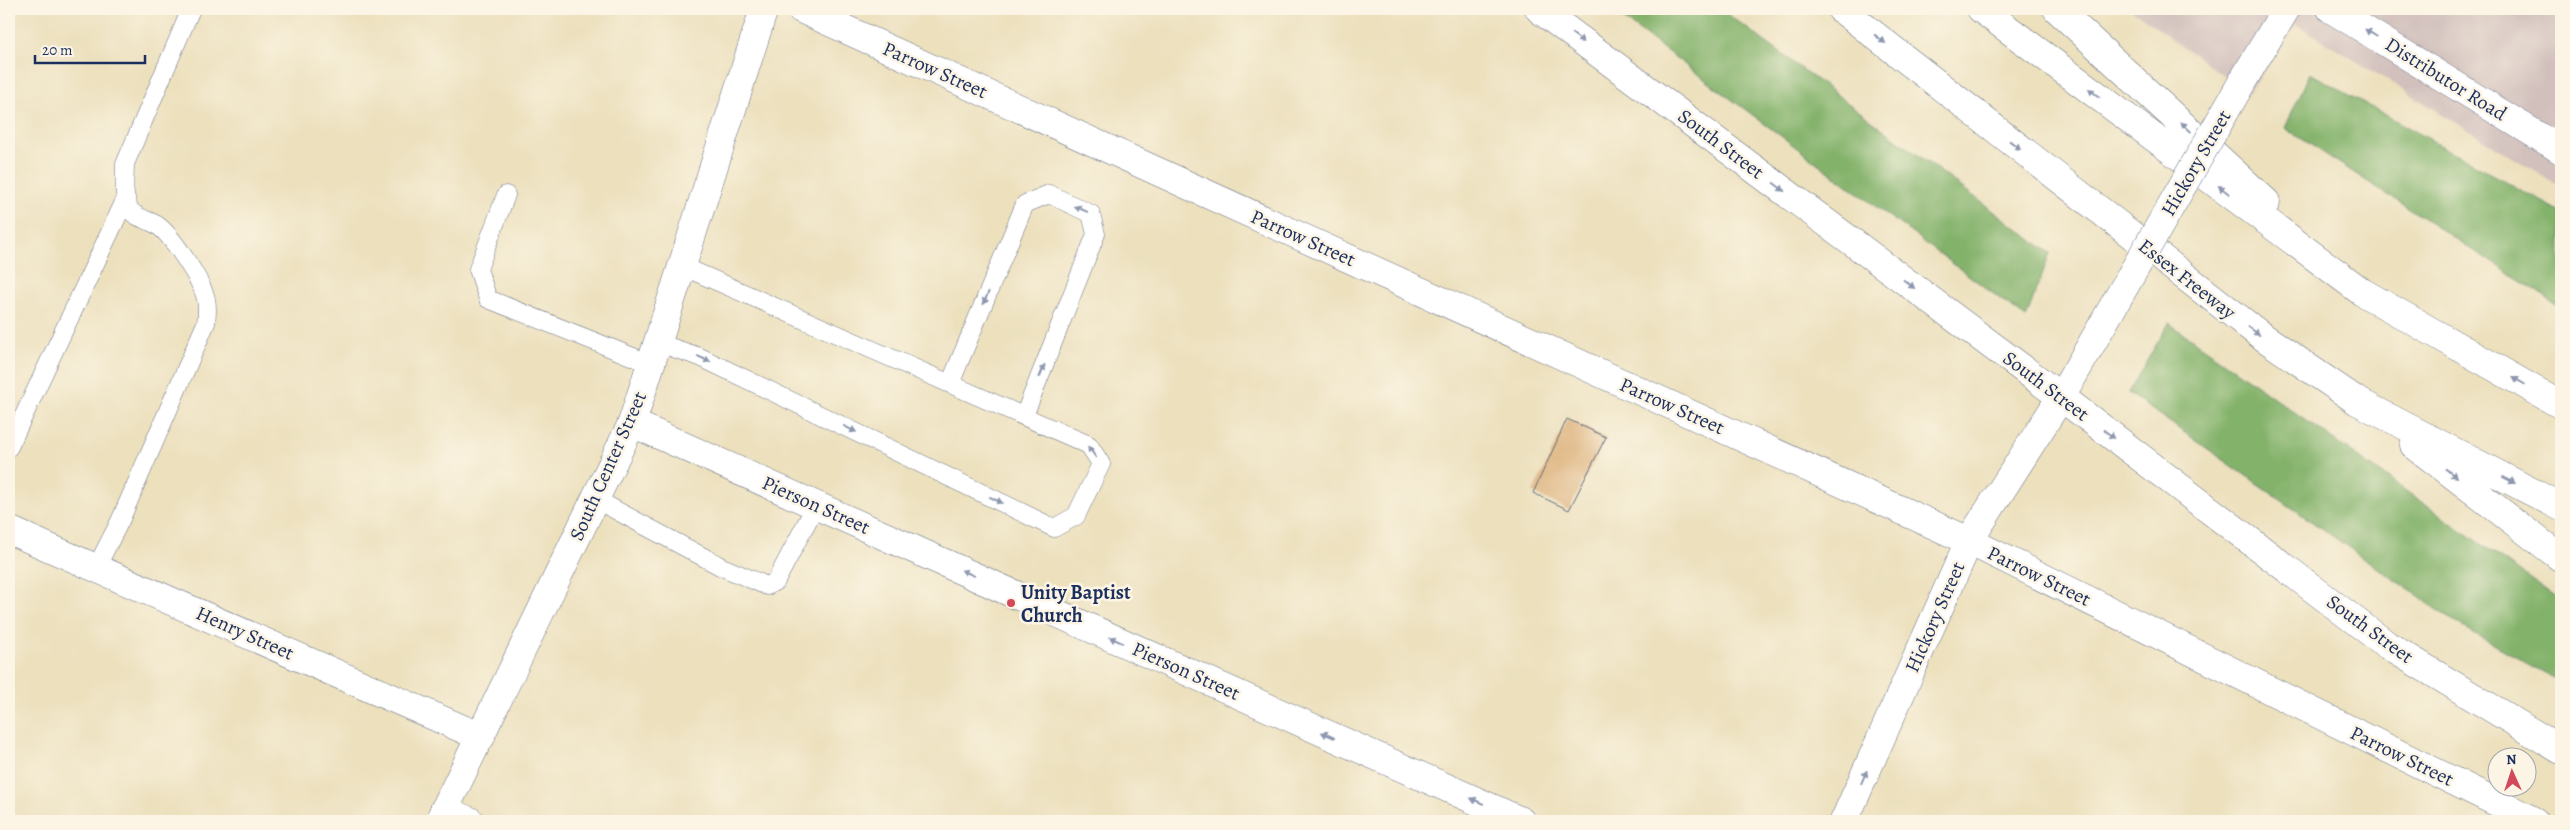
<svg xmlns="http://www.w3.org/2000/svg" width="2570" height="830" font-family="Alegreya,serif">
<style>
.industrial{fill:#d1c0bc}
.forest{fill:#83b26b;stroke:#4f7064}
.building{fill:#ddb27e}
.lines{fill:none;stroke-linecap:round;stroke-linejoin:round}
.service-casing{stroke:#646d7f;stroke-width:19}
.minor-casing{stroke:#646d7f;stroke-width:29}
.secondary-casing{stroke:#646d7f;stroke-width:29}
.motorway-casing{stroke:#646d7f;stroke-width:29}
.service{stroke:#fff;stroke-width:18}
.minor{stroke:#fff;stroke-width:28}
.secondary{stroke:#fff;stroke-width:28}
.motorway{stroke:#fff;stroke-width:28}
.minor-bridge-casing{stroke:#646d7f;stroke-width:29;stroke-linecap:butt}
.minor-bridge{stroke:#fff;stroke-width:28}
.oneway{fill:#8d97ae}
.poi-dot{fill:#d1495b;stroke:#fcf5e5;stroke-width:2}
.labels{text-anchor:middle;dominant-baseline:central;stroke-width:5;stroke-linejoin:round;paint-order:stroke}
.street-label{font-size:20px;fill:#1b2f5e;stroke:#fcf5e5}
.poi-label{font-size:20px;font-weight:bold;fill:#1b2f5e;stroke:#fcf5e5;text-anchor:start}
</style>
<rect width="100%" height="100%" fill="#fcf5e5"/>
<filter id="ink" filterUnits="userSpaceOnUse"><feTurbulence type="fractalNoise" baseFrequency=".02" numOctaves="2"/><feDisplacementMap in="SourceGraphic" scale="10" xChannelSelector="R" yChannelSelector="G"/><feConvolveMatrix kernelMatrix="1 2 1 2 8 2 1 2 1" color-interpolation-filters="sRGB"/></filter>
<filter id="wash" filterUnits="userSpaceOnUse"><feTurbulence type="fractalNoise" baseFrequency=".0096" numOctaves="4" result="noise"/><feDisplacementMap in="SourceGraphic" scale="20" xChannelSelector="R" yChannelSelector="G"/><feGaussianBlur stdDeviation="1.12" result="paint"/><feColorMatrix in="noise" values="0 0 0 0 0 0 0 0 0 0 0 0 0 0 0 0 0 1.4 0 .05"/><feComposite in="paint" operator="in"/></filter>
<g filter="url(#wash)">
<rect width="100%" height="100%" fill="#ece0bd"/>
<path class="industrial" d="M2131 9H2561V187L2296 24 2249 94Z"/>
<path class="forest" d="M1610 9H1721L2050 253 2026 318Z
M2310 73 2561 212V307L2285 128Z
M2169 323 2561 601V682L2458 624 2128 393Z"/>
<g id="blocks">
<path class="building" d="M1567 419 1606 437 1569 510 1533 493Z"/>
</g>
</g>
<g filter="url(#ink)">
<use href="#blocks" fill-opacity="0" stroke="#646d7f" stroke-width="1"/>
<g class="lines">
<g class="service-casing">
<path id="service" d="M506 195 478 269 488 299 651 364
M658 343 700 357 1054 528 1076 516 1101 464 1089 445 682 266
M950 384 1025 204 1049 194 1091 214 1096 234 1024 416
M9 447 126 198
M595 499 722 567 767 586 776 581 816 505
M96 568 120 521 206 323C207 314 208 308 206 299 202 282 172 235 157 225 149 220 136 218 130 210 122 197 125 178 125 164L191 9"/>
</g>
<g class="minor-casing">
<path id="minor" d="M801 9 1969 541 2534 821
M2249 70 2286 9
M632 423 1521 821
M9 530 481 737
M444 810 470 821
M1844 821 1969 541 2061 397 2103 324"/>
</g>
<g class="secondary-casing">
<path id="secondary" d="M1539 9 2061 397 2387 645 2561 750
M2331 9 2561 150
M439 821 632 423 764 9"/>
</g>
<g class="motorway-casing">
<path id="motorway" d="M1841 9 2259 334 2357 401 2561 507
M1981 9 2362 292 2561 405
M2057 9 2266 202
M2414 445 2561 558"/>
</g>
<use href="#service" class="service"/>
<use href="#minor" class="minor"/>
<use href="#secondary" class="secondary"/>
<use href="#motorway" class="motorway"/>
<g class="minor-bridge-casing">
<path id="minor-bridge" d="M2103 324 2249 70"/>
</g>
<use href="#minor-bridge" class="minor-bridge"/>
</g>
<defs><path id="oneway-solid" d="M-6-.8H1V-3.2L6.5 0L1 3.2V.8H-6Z" transform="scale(1.25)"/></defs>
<g class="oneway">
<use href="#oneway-solid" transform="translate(2371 33) rotate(-148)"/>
<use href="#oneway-solid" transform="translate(1578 38) rotate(37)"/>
<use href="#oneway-solid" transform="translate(1880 39) rotate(38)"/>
<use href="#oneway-solid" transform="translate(2094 93) rotate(-143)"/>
<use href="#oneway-solid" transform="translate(2186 127) rotate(-137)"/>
<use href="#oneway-solid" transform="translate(2015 145) rotate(38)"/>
<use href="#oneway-solid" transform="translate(1779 187) rotate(37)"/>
<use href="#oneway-solid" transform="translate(2224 190) rotate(-143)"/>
<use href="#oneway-solid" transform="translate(1081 209) rotate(-156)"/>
<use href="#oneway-solid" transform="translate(1909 284) rotate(37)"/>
<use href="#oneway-solid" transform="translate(986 298) rotate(113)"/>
<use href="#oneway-solid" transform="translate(2254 331) rotate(37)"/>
<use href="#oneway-solid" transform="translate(704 359) rotate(24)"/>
<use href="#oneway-solid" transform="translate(1042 371) rotate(-68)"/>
<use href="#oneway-solid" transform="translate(2519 381) rotate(-150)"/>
<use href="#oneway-solid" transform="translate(850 429) rotate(26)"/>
<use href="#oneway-solid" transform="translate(2109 434) rotate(37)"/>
<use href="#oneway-solid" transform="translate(1092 452) rotate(-126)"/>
<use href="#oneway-solid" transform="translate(2451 473) rotate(38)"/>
<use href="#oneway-solid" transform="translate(2509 480) rotate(27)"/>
<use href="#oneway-solid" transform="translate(996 500) rotate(26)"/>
<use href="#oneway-solid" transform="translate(968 573) rotate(-156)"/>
<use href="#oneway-solid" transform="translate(1116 640) rotate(-156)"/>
<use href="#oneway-solid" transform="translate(1328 735) rotate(-156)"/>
<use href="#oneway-solid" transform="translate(1864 777) rotate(-66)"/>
<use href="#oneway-solid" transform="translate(1477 801) rotate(-156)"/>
</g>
</g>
<circle class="poi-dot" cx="1011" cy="603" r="5"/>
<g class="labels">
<g class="street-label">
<text transform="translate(935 70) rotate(24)">Parrow Street</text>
<text transform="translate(2446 79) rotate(32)">Distributor Road</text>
<text transform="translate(1721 144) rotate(37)">South Street</text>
<text transform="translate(2196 163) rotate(-60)">Hickory Street</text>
<text transform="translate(1303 238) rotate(24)">Parrow Street</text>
<text transform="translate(2187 279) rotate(38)">Essex Freeway</text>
<text transform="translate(2046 386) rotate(37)">South Street</text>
<text transform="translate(1672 406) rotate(24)">Parrow Street</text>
<text transform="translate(608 466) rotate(-66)">South Center Street</text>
<text transform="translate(816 505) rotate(24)">Pierson Street</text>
<text transform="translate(2039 576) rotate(26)">Parrow Street</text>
<text transform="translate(1935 617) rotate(-66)">Hickory Street</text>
<text transform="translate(2370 629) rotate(36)">South Street</text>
<text transform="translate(245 633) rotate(24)">Henry Street</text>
<text transform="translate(1186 671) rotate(24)">Pierson Street</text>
<text transform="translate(2402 756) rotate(26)">Parrow Street</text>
</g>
<g class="poi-label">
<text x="1021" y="592">Unity Baptist<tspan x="1021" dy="23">Church</tspan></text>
</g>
</g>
<rect width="2570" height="830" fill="none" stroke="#fcf5e5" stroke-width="30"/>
<g transform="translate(2512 772) rotate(357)"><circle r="24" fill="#fcf5e5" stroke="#a2a6af"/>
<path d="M0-4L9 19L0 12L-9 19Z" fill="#d1495b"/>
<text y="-8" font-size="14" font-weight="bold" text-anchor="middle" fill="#1b2f5e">N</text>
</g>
<path d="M35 55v8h110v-8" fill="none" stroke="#1b2f5e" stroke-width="2.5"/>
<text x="42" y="55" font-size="15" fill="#1b2f5e" stroke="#fcf5e5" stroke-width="4" paint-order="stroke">20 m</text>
</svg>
